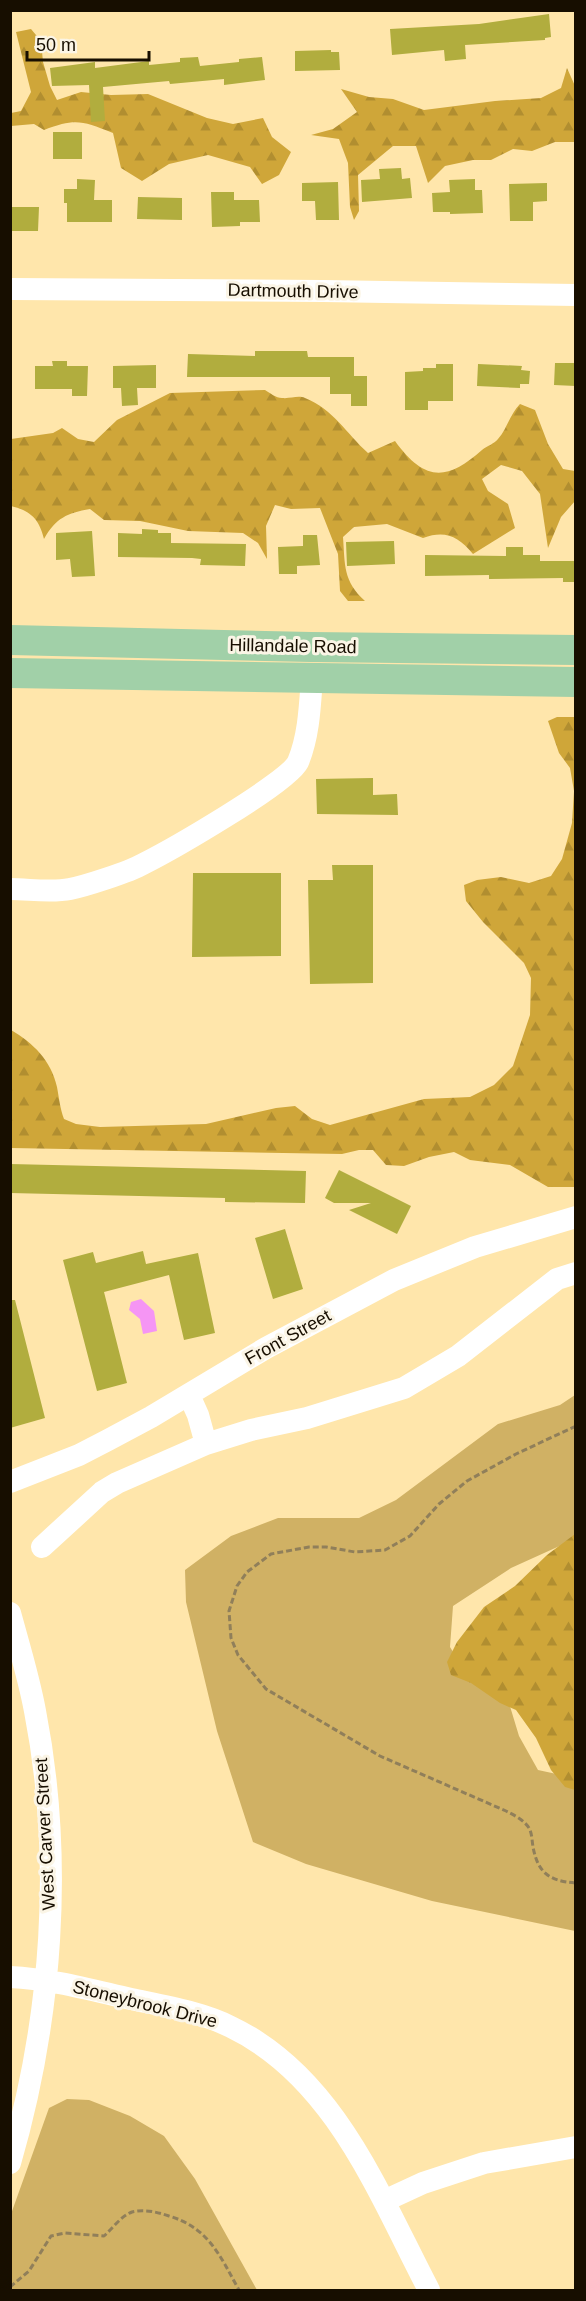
<svg xmlns="http://www.w3.org/2000/svg" width="586" height="2301" font-family="Arial,sans-serif">
<style>
.grass{fill:#d0b164}
.forest{fill:url(#forest-firs)}
.water{fill:#f595f4}
.building{fill:#b1ad3e}
.lines{fill:none;stroke-linecap:round;stroke-linejoin:round}
.path{stroke:#907f5a;stroke-width:3;stroke-dasharray:6 3;stroke-linecap:butt}
.minor{stroke:#fff;stroke-width:22}
.major{stroke:#a1d0a8;stroke-width:30}
.labels{text-anchor:middle;dominant-baseline:central;stroke-width:6;stroke-linejoin:round;paint-order:stroke}
.street-label{font-size:18px;fill:#170e00;stroke:#fbf5e6}
</style>
<defs>
<pattern id="forest-firs" width="22" height="20" patternUnits="userSpaceOnUse" patternTransform="scale(1.5)"><rect width="22" height="20" fill="#cfa639"/><path d="M5 1l3.5 6h-7zM16 11l3.5 6h-7z" fill="#b18e30"/></pattern>
</defs>
<rect width="100%" height="100%" fill="#ffe6ab"/>
<path class="grass" d="M575 1395V1539L511 1568 453 1606 450 1647 466 1673 509 1703 519 1736 538 1770 575 1778V1931L432 1901 306 1864 253 1842 217 1731 186 1602 185 1570 231 1536 278 1518H359L396 1500 498 1424 560 1405Z
M67 2099 89 2100 130 2116 164 2136 195 2179 257 2290H11V2214L49 2108Z"/>
<path class="forest" d="M31 29 41 41 43 62 50 86 57 100 81 92 111 95 148 94 207 118 233 124 263 118 272 137 291 152 279 175 262 184 250 167 208 155 169 164 142 181 121 168 113 133C82 121 76 118 44 130L34 124 11 126V113L21 111 31 92 16 32Z
M567 68 575 86V142H555L532 151 513 149 491 160H473L445 166 428 183 416 146H393L358 175 359 211 354 220 350 207 348 163 339 139 311 135 333 129 357 112 341 89 369 97 393 99 424 110 495 101 541 98 561 88Z
M265 390C270 393 276 398 282 398 290 399 298 395 305 398 333 409 347 434 368 453L395 441C424 481 446 482 482 450 487 446 494 444 498 439 507 429 510 414 520 404L535 410 548 444 563 469 575 471V501L561 517 548 548 540 494 522 471 501 465 482 479 488 491 508 504 515 528 473 554C458 536 445 530 423 538L387 524 354 527 343 537C345 565 343 581 365 601H348L340 591 338 554 320 508 291 509 275 505 266 526 267 559 258 543 243 533 188 531 140 521 104 520 90 509C67 513 56 518 44 539 39 519 31 511 11 506V439L53 433 62 428 78 439 94 442 117 420 170 393Z
M557 717H576L575 1187H548L510 1165 470 1160 454 1152 429 1157 404 1166 386 1165 373 1150H359L342 1154 11 1148V1030C33 1043 51 1060 57 1087 59 1098 60 1108 64 1119L76 1124 100 1127 206 1124 276 1108 295 1106 312 1119 330 1125 424 1099 470 1097 494 1085 513 1066 530 1015 531 978 524 963 483 922 466 901 464 885 477 880 501 877 529 883 551 876 562 859 572 823 574 791 570 768 559 753 548 721Z
M575 1534V1790L565 1787 551 1770 536 1738 516 1710 500 1703 471 1683 451 1675 447 1662 457 1642 484 1607 515 1586 547 1555Z"/>
<path class="water" d="M141 1299 154 1311 157 1331 143 1334 140 1319 129 1310 131 1302Z"/>
<path class="building" d="M549 14 551 37 545 38V40L465 45 466 59 445 61 444 50 392 55 390 29 479 24Z
M331 50V52H339L340 70 295 71V51Z
M198 57 200 66 239 62V59L262 57 265 80 224 85V79L170 84 169 81 103 87 105 121 91 122 89 85 52 86 50 68 95 62V68L149 61V65L180 62V58Z
M53 132H82V159H53Z
M401 168 402 179 410 178 412 198 362 202 361 180 380 179 379 169Z
M77 179 95 180 94 200H112V222H67V203H64V189H77Z
M475 179V190H482L483 213 450 214V212H433L432 193 450 192 449 180Z
M338 182 339 220H316L315 201H302V183Z
M547 183V201L533 202V221H510L509 184Z
M211 192H234V200H259L260 222H240V226L212 227Z
M138 197 182 198V220L137 219Z
M10 207H39L38 231H10Z
M255 351H307L308 357H354V376H367V406H351V394H330V377H187L188 354 255 356Z
M52 361H67V366H88L87 396H72V389H35V366H53Z
M555 363H576V386L554 385Z
M436 364H453V401H428V410H405V372L423 371V368H436Z
M478 364 522 366 521 370 530 371 529 384H520V388L477 386Z
M156 365V388H137L138 405 122 406 121 388H113V366Z
M142 529 158 530V533H171V543L246 544 245 566 200 565 201 559 192 558 118 557V533L142 534Z
M92 531 95 576 72 577 70 559 56 560V533Z
M303 535H317L320 565 297 566V574H279L278 547 303 546Z
M394 541 395 564 347 566 346 542Z
M506 547H523V555H540V561H576V582H563V578L489 579V575L425 576V555L506 556Z
M373 778V795L397 794 398 815 317 814 316 779Z
M332 865H373V983L310 984 308 880H333Z
M193 873H281V956L192 957Z
M10 1164 306 1171 305 1203 225 1202V1198L10 1193Z
M339 1170 411 1206 397 1234 349 1210 371 1203H334L325 1198Z
M285 1229 303 1289 273 1299 255 1238Z
M143 1251 146 1264 198 1253 215 1333 184 1340 169 1275 104 1292 127 1383 97 1391 63 1260 93 1252 96 1263Z
M10 1300H15L45 1418 10 1428Z"/>
<g class="lines">
<path class="path" d="M576 1426 516 1454 467 1481 439 1504 410 1536 385 1550 355 1552 326 1547H309L271 1554 247 1572 237 1586 229 1611 231 1638 238 1655 266 1689 380 1756 506 1811C514 1815 524 1820 529 1828 532 1833 532 1841 533 1847 538 1873 549 1881 576 1883
M10 2287 29 2271 51 2236 65 2233 104 2236C113 2228 121 2216 132 2212 145 2209 157 2212 169 2216 209 2228 220 2256 239 2290"/>
<path class="minor" d="M10 289 323 291 576 295
M10 889C29 889 51 893 70 889 85 886 129 872 143 864 169 851 288 783 298 762 309 736 310 705 312 677
M189 1395 198 1415 206 1444
M10 1482 79 1455 108 1440 151 1417 266 1348 394 1280 475 1247 576 1217
M42 1547 102 1492 117 1483 206 1444 251 1430 307 1418 404 1388 458 1356 557 1279 576 1273
M10 1613C19 1646 29 1678 35 1711 64 1860 52 2018 10 2163
M10 1977C52 1979 91 1990 131 1999 164 2006 201 2012 231 2027 335 2077 379 2195 429 2290
M384 2201 423 2183 484 2163 576 2147"/>
<path class="major" d="M10 640 311 647 576 650
M10 673 576 682"/>
</g>
<g class="labels">
<g class="street-label">
<text transform="translate(293 291) rotate(1)">Dartmouth Drive</text>
<text transform="translate(293 646) rotate(1)">Hillandale Road</text>
<text transform="translate(288 1337) rotate(-29)">Front Street</text>
<text transform="translate(45 1834) rotate(-93)">West Carver Street</text>
<text transform="translate(145 2004) rotate(14)">Stoneybrook Drive</text>
</g>
</g>
<rect width="586" height="2301" fill="none" stroke="#170e00" stroke-width="24"/>
<path d="M27 51v9h122v-9" fill="none" stroke="#170e00" stroke-width="3"/>
<text x="36" y="51" font-size="18" fill="#170e00" stroke="#fbf5e6" stroke-width="4.5" paint-order="stroke">50 m</text>
</svg>
